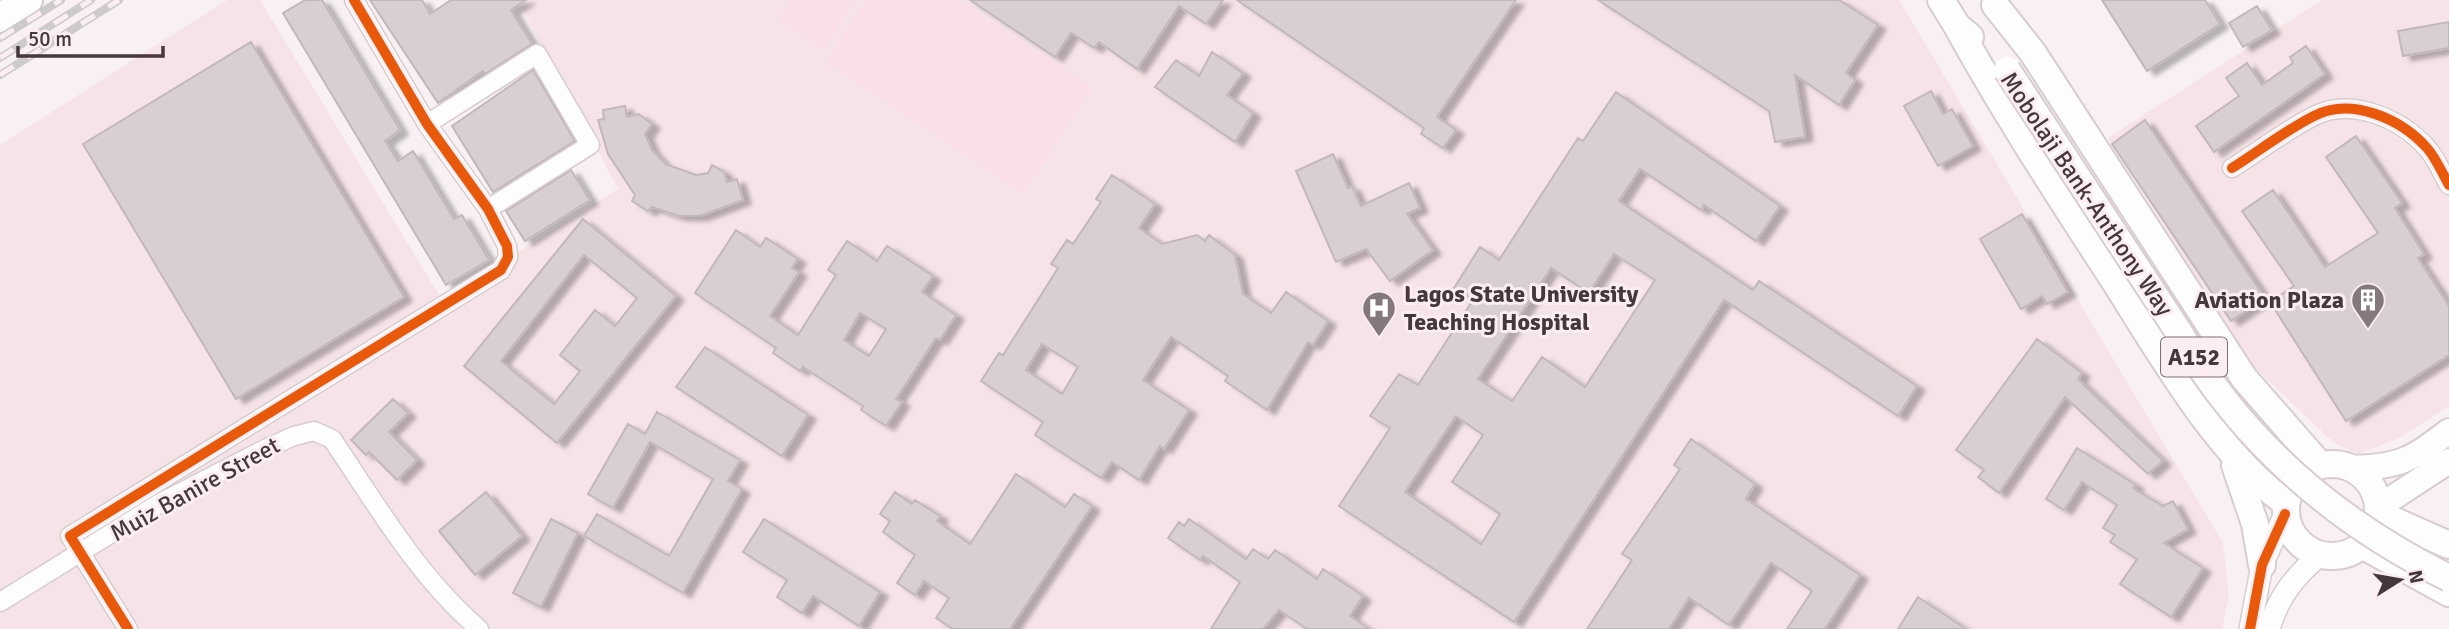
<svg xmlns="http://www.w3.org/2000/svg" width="2449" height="629" font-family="Signika,sans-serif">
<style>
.built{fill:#f5e3e8}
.green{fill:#fadfe7}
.building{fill:#d9cfd2;stroke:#c2b8bb;stroke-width:2;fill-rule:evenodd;filter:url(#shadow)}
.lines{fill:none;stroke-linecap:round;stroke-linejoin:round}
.minor-casing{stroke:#d7cdd0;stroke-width:21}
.tertiary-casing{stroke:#d7cdd0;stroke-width:24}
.secondary-casing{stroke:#d7cdd0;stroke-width:28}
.primary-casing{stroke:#d7cdd0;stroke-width:30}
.trunk-casing{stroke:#d7cdd0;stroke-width:32}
.minor{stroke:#fefdfd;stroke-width:18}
.tertiary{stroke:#fefdfd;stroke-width:21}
.secondary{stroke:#fefdfd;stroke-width:24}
.primary{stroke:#fefdfd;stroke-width:26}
.trunk{stroke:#fefdfd;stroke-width:28}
.rail-casing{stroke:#cccaca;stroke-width:8}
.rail{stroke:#fbedf1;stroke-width:5;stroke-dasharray:16;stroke-linecap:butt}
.primary-bridge-casing{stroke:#d7cdd0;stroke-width:30;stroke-linecap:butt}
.primary-bridge{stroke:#fefdfd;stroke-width:26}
.cycleway-casing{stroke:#fbedf1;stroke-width:15}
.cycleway{stroke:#e8590c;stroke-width:10}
.labels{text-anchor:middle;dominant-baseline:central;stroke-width:6;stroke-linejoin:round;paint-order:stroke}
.shield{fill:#fbedf1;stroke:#7c6e72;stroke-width:2}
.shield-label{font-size:23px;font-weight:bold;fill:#45373c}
.street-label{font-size:24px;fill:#45373c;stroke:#fbedf1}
.poi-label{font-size:24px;font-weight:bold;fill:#45373c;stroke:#fbedf1;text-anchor:start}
</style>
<defs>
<filter id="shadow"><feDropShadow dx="8" dy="4.5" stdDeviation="2" flood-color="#0004"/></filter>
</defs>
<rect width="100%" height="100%" fill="#f8f0f2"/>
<path class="built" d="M227 0H260L442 300 618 189 518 0H1899L2223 543 2229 596 2222 629H0V145Z
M2322 0H2449V406L2401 437 2358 454 2333 442 2252 365 2108 138Z"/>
<path class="green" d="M792 0H855L824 49 779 20Z
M866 0H958L1092 88 1023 193 826 62Z"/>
<path class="building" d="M305 0H322L400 130 385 141 398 161 413 151 454 219 462 215 489 260 446 285 283 13Z
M370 0H422L430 14 451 0H526L511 10 532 44 485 74 483 71 438 103Z
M970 0H1223L1206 24 1179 6 1137 69 1099 42 1094 48 1071 33 1055 57Z
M1237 0H1516L1437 117 1456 130 1443 148 1421 134 1424 128Z
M1598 0H1839L1878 25 1846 73 1855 80 1839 105 1795 75 1805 137 1775 142 1769 111Z
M2102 0H2205L2220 24 2147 71Z
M2257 6 2272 30 2243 47 2229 23Z
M2449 22V48L2403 56 2398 31Z
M251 42 404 297 236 399 83 144Z
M2306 46 2325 74 2214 152 2196 126 2239 96 2226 78 2247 63 2262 85 2293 63 2290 57Z
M1212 52 1243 73 1227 95 1253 113 1235 142 1155 87 1176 60 1199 76Z
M533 70 575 141 493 192 452 126Z
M1931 91 1943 114 1952 109 1973 146 1938 166 1904 106Z
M1616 92 1780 206 1756 241 1704 205 1701 210 1640 169 1619 201 1753 290 1759 281 1917 386 1898 416 1724 300 1514 622 1339 506 1390 428 1370 416 1399 374 1418 385 1473 300 1454 288 1480 247 1499 260 1578 138 1583 141ZM1614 254 1655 280 1585 387 1542 357 1512 401 1478 379 1551 268 1589 293ZM1456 416 1483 435 1452 482 1500 514 1481 544 1405 492Z
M625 106 627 117 639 114 652 124 645 134 652 150 665 164 696 175 708 173 712 165 724 172 727 182 737 179 743 200 700 216H679L652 207 648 211 632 201 635 195 608 154 598 120 604 119 603 110Z
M2145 120 2265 298 2231 321 2112 144Z
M2356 136 2402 203 2395 208 2424 254 2418 258 2449 306V355L2346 421 2270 302 2294 286 2242 211 2273 190 2325 267 2378 233 2326 157Z
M1333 154 1348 188 1352 186 1361 206 1409 183 1420 208 1407 214 1433 250 1390 281 1366 249 1336 262 1296 171Z
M571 170 590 200 525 241 506 211Z
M1112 175 1155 204 1139 228 1162 244 1197 235 1205 241 1209 235 1235 255 1243 294 1271 313 1286 292 1328 321 1313 345 1308 342 1267 410 1225 381 1228 376 1171 337 1143 380 1189 410 1164 449 1160 446 1139 480 1112 462 1101 478 1035 435 1043 422 981 381 999 353 1003 355 1058 268 1051 264 1067 240 1073 244 1101 202 1096 199ZM1042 344 1078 367 1062 394 1026 370Z
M2022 214 2068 292 2047 304 2042 296 2021 309 1980 239Z
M583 219 676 296 557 443 464 366ZM584 255 637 298 615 326 595 310 560 355 580 371 554 404 501 361Z
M736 230 760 247 766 238 798 259 792 268 799 272 770 316 798 335 836 275 828 270 847 241 877 261 887 246 933 276 922 292 956 315 940 340 936 338 896 399 902 402 886 426 861 410 863 406 803 367 800 371 773 353 776 348 695 293ZM860 313 886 329 869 356 844 340Z
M2037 339 2082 373 2078 379 2163 461 2148 474 2065 397 1999 493 1978 477 1984 470 1956 450Z
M705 347 808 415 782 456 676 387Z
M393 399 408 413 389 432 417 460 397 480 369 452 366 455 351 440Z
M657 412 740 460 728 481 742 489 683 593 584 536 597 514 669 556 713 479 650 442 613 508 588 494 628 424 645 434Z
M1691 439 1755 484 1746 499 1860 575 1825 629H1787L1812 591 1771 563 1729 625 1689 598 1669 629H1587L1632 560 1622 554 1680 469 1674 465Z
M2077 448 2136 485 2133 488 2163 506 2173 501 2188 529 2164 543 2203 568 2171 617 2120 584 2137 559 2110 542 2115 535 2103 528 2117 505 2082 482 2064 510 2046 499Z
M1016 474 1065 507 1074 494 1092 506 1010 629H953L936 618 949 598 924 581 915 595 897 583 915 555 883 532 890 521 880 514 895 492 912 504 915 500 940 516 937 521 970 544Z
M486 492 522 536 475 575 439 531Z
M551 519 578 533 541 607 513 593Z
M764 519 880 592 859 626 813 596 802 613 777 597 787 580 743 552Z
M1189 519 1246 559 1253 549 1268 559 1275 550 1317 579 1323 569 1363 596 1350 616 1369 629H1307L1279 610 1263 629H1211L1240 582 1203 556 1200 560 1168 538 1179 522 1184 526Z
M1918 597 1966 629H1898Z"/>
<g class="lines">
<g class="minor-casing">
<path id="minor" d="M427 124 537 54 590 145 488 209
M2232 168C2259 151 2286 130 2314 116 2351 97 2400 118 2427 148 2436 158 2442 173 2449 185
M0 602 160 503 267 448 294 436 314 431 332 439C376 504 418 577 479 629
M128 629 70 536 501 270 508 257 507 246 488 209 427 124 354 0"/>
</g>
<g class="tertiary-casing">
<path id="tertiary" d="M2250 629 2262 565 2285 514
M2269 629C2278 597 2295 576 2320 555"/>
</g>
<g class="secondary-casing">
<path id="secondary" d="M2351 468C2400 467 2411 460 2449 431
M2377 508 2449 461"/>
</g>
<g class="primary-casing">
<path id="primary" d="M1941 0 1957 26 1970 37
M1995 5 2033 53 2244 378 2320 465
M1957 26C2006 115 2062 200 2117 285 2162 356 2218 454 2286 503
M2286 510a46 46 0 1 1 92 0a46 46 0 1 1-92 0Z
M2235 465 2255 524 2262 565
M2379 514 2449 545
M2362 545 2449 593"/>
</g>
<g class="trunk-casing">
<path id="trunk" d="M0 18 28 0"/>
</g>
<use href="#minor" class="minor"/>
<use href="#tertiary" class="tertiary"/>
<use href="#secondary" class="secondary"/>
<use href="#primary" class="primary"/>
<use href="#trunk" class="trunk"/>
<g class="rail-casing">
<path id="rail" d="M0 38 61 0
M0 58 91 0
M0 75 119 0"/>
</g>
<use href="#rail" class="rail"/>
<g class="primary-bridge-casing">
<path id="primary-bridge" d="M2007 70 2180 334C2242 442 2337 523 2449 578"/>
</g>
<use href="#primary-bridge" class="primary-bridge"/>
<g class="cycleway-casing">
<path id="cycleway" d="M2232 168C2259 151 2286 130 2314 116 2351 97 2400 118 2427 148 2436 158 2442 173 2449 185
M128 629 70 536 501 270 508 257 507 246 488 209 427 124 354 0
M2250 629 2262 565 2285 514"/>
</g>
<use href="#cycleway" class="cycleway"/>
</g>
<defs>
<g id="building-pin" transform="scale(1.75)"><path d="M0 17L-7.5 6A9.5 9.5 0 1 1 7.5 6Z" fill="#84787c" stroke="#fbedf1"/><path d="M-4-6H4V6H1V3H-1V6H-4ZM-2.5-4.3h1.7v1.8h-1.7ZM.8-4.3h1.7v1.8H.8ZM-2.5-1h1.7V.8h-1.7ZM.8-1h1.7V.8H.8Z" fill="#fff"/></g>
<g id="hospital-pin" transform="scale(1.75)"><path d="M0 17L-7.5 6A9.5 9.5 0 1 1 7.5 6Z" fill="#84787c" stroke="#fbedf1"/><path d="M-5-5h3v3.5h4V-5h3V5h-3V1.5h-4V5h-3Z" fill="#fff"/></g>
</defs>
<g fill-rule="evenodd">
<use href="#building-pin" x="2368" y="300"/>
<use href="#hospital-pin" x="1379" y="308"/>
</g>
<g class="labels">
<rect class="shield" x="2161" y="337.5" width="66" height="39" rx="5"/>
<g class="shield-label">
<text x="2194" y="357">A152</text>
</g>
<g class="street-label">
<text transform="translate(2087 194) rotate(56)">Mobolaji Bank-Anthony Way</text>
<text transform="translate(195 489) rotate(-29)">Muiz Banire Street</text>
</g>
<g class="poi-label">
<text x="1404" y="294">Lagos State University<tspan x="1404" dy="28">Teaching Hospital</tspan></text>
<text x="2344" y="300" text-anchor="end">Aviation Plaza</text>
</g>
</g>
<g transform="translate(2400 580) rotate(79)" stroke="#fbedf1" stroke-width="5" paint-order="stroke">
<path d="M0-5L12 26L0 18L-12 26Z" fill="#45373c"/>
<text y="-10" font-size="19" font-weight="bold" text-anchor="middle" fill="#45373c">N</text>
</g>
<path d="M18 46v10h145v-10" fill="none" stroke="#45373c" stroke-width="3.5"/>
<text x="28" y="46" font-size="21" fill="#45373c" stroke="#fbedf1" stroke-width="5" paint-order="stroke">50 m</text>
</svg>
